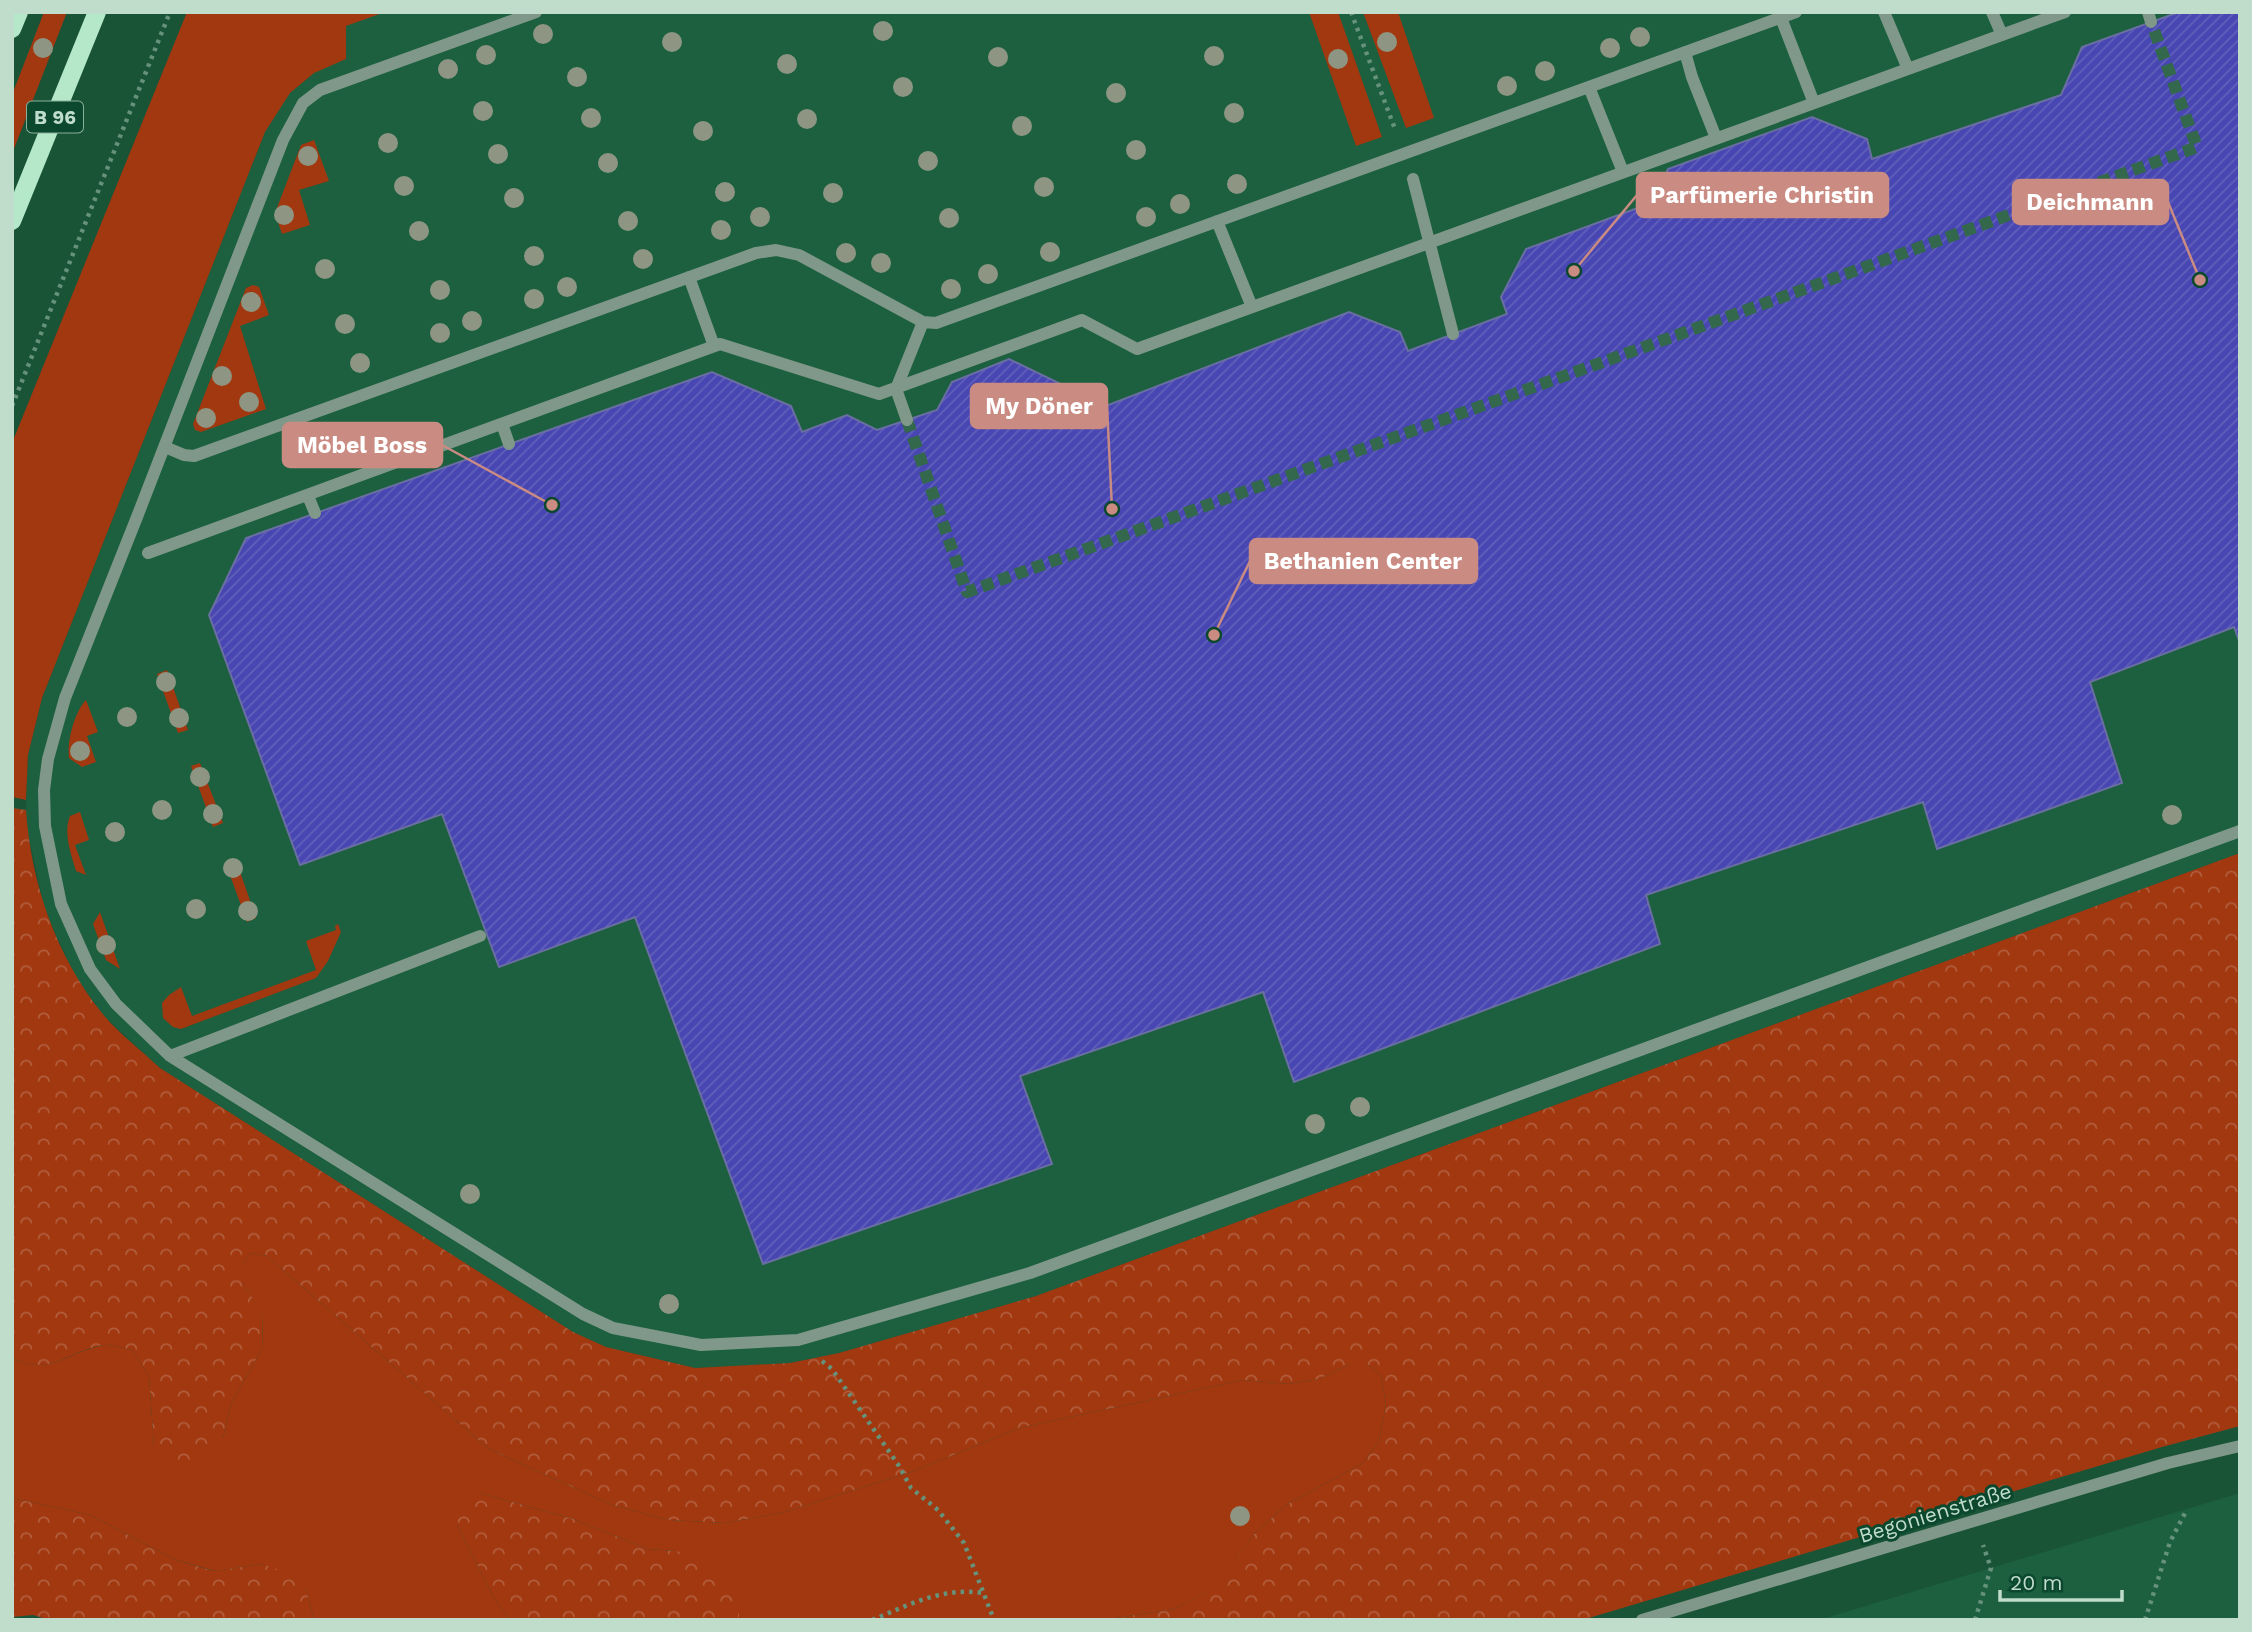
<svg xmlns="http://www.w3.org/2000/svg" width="2252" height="1632" font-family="'Work Sans',sans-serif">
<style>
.built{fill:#1c603f}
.grass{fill:#a23810}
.forest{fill:url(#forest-crowns)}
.building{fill:url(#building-hatch);stroke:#696fa1;stroke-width:2}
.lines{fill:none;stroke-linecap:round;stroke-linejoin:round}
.minor-tunnel{stroke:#33684d;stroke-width:12;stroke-dasharray:12 6;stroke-linecap:butt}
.path{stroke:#66927b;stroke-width:4.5;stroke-dasharray:3.5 5;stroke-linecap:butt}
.minor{stroke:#809889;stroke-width:12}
.major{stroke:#b5e7c9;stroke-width:18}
.tree{fill:#8e9683}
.labels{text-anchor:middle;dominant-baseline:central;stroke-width:6;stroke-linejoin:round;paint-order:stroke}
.shield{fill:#0b482d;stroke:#8ab09c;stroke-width:2}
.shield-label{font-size:19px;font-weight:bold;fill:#c0dccb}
.street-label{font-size:21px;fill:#c0dccb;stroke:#0b482d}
.leader{fill:none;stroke:#ca8b82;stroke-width:2.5}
.callout-dot{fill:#ca8b82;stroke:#0b482d;stroke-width:2.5}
.callout{fill:#ca8b82;stroke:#ca8b82;stroke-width:2.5}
.callout-label{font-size:23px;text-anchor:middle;font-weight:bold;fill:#fff}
</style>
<defs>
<pattern id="forest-crowns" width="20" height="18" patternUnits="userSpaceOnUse" patternTransform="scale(1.75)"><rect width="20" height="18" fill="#a23810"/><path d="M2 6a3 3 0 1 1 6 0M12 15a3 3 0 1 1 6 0" fill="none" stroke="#b15e3d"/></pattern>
<pattern id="building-hatch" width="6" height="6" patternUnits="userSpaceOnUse" patternTransform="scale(1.75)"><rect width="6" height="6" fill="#4846b2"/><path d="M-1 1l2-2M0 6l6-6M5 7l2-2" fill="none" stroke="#6160bb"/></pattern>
</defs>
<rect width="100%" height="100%" fill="#1a5437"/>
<path class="built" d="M302 12H2240V853L1036 1296 839 1353 790 1363 695 1368 606 1347 573 1332 160 1068 103 1015 74 974 45 910 27 829 26 810 28 755 42 698 265 132Z
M2240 1493V1620H1819L1991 1568Z"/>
<path class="grass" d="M44 12H67L12 154V95Z
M187 12H385L346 26V59L314 73 290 93 265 132 42 698 28 755 26 800 12 797V443Z
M1309 12H1338L1382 137 1356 146Z
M1363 12H1398L1434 118 1406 128Z
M314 140 329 181 299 190 310 225 282 234 275 213 301 145Z
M253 285 259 287 269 315 240 326 266 409 201 432 195 430 193 424 246 288Z
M167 670 188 730 178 733 157 674Z
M86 700 98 732 87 736 96 762 82 767 69 758C67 741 74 713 86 700Z
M200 763 223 823 213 827 191 766Z
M80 812 89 840 75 845 86 875 76 871C71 854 63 833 70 816Z
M236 860 256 918 247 922 226 864Z
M100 912 120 969 106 960 93 924Z
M338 924 341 932 328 961 316 978 181 1029 173 1027 163 1018 162 1003 169 995 181 987 192 1016 316 970 306 941 336 930 335 926Z
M251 1253 267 1256 489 1449 612 1505 669 1520 725 1523 785 1512 914 1471 1019 1428 1243 1380 1289 1384 1319 1379 1350 1364H1367L1381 1376 1386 1404 1379 1441 1363 1463 1286 1505 1254 1534 1215 1588 1174 1609 1103 1620H739L738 1611 676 1551 648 1549 573 1519 480 1493 457 1525 494 1598 510 1620H314L306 1589 262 1564 215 1571 176 1560 90 1515 12 1498V1358C49 1376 65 1354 99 1346 108 1343 122 1348 132 1350L149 1376 154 1446 223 1438 231 1404 262 1349 263 1316 243 1283V1263Z"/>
<path class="forest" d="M12 808 26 810C31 883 56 956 102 1013 118 1033 141 1050 160 1068L573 1332 606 1347 695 1368 790 1363 839 1353 1036 1296 2240 853V1426L2162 1447 1582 1620H1103L1174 1609 1214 1588 1254 1534 1286 1505 1363 1463 1379 1441 1386 1404 1381 1376 1367 1364H1350L1319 1379 1289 1384 1243 1380 1019 1428 914 1471 785 1512 725 1523 669 1520 612 1505 489 1449 267 1256 251 1253 243 1263V1283L263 1315 262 1349 231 1404 223 1438 204 1462 172 1463 154 1446 149 1376 132 1350C122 1348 108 1343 98 1346 65 1354 49 1376 12 1358Z
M480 1493 573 1519 648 1549 676 1551 705 1559 721 1572 739 1611V1620H510L494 1598 457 1525 453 1512 457 1499 465 1495Z
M12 1498 90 1515 176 1560 214 1571 262 1564 283 1571 306 1589 314 1620H50L33 1615 12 1617Z"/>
<path class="building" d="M2179 12H2240V643L2234 627 2090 682 2122 783 1937 849 1923 802 1646 895 1660 944 1294 1082 1263 992 1020 1076 1052 1164 763 1264 635 917 499 967 442 814 300 865 209 615 246 538 712 372 791 406 802 432 847 415 877 430 937 410 952 382 1009 359 1106 406 1349 312 1400 332 1408 351 1507 314 1501 297 1526 249 1654 202 1668 169 1812 117 1867 139 1872 159 2061 95 2082 47Z"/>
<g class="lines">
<path class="minor-tunnel" d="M907 420 967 592 2197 147 2151 22"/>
<path class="path" d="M1351 12 1395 129
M12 406 170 12
M822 1361 832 1369 899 1466 911 1488 938 1510 964 1543 994 1620
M872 1620C909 1605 941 1587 983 1593
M1975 1620 1991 1568 1983 1545
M2145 1620 2170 1542 2185 1513"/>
<path class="minor" d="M536 12 320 90 303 103 283 140 137 517 65 698 48 759 44 790 45 826 61 904 90 969 116 1004 170 1056 583 1314 613 1328 701 1345 798 1340 1030 1273 2240 831
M1884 12 1908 69
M1992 12 2002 35
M2148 12 2151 22
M1781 18 1814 103
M1685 52 1692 77 1716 138
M1589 87 1623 172
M1413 179 1453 334
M1217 221 1252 307
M689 277 714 346
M907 420 896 389 923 322
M502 424 509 444
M165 447 184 455 194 456 756 253 776 250 799 255 923 322 936 323 1796 12
M308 496 315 513
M148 553 720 344 879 394 1082 320 1137 349 2065 12
M170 1056 480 936
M1642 1620 2168 1463 2240 1446"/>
<path class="major" d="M12 29 19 12
M12 221 97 12"/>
</g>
<g class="tree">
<circle cx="883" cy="31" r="10"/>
<circle cx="543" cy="34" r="10"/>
<circle cx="1640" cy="37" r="10"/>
<circle cx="672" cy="42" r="10"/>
<circle cx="1387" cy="42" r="10"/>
<circle cx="43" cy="48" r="10"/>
<circle cx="1610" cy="48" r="10"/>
<circle cx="486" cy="55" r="10"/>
<circle cx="1214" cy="56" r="10"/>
<circle cx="998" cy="57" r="10"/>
<circle cx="1338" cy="59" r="10"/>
<circle cx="787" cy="64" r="10"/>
<circle cx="448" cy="69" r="10"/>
<circle cx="1545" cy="71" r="10"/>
<circle cx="577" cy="77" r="10"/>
<circle cx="1507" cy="86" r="10"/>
<circle cx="903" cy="87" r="10"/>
<circle cx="1116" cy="93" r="10"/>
<circle cx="483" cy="111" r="10"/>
<circle cx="1234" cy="113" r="10"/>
<circle cx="591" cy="118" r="10"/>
<circle cx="807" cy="119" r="10"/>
<circle cx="1022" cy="126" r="10"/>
<circle cx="703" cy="131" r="10"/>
<circle cx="388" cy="143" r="10"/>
<circle cx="1136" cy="150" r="10"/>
<circle cx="498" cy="154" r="10"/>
<circle cx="308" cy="156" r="10"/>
<circle cx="928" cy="161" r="10"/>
<circle cx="608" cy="163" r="10"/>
<circle cx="1237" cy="184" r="10"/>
<circle cx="404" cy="186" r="10"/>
<circle cx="1044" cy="187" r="10"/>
<circle cx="725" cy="192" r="10"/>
<circle cx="833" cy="193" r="10"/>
<circle cx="514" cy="198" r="10"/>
<circle cx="1180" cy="204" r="10"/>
<circle cx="284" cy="215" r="10"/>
<circle cx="760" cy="217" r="10"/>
<circle cx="1146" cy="217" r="10"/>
<circle cx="949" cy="218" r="10"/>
<circle cx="628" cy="221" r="10"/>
<circle cx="721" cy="230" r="10"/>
<circle cx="419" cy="231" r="10"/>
<circle cx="1050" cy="252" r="10"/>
<circle cx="846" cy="253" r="10"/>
<circle cx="534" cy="256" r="10"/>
<circle cx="643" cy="259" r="10"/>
<circle cx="881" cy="263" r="10"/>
<circle cx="325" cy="269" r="10"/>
<circle cx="988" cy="274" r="10"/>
<circle cx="567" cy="287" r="10"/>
<circle cx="951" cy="289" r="10"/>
<circle cx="440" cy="290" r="10"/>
<circle cx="534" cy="299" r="10"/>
<circle cx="251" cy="302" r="10"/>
<circle cx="472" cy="321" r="10"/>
<circle cx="345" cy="324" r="10"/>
<circle cx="440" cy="333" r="10"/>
<circle cx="360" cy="363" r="10"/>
<circle cx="222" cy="376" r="10"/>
<circle cx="249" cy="402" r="10"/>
<circle cx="206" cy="418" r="10"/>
<circle cx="166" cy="682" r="10"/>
<circle cx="127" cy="717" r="10"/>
<circle cx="179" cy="718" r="10"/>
<circle cx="80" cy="751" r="10"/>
<circle cx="200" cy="777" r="10"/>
<circle cx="162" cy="810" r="10"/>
<circle cx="213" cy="814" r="10"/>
<circle cx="2172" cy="815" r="10"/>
<circle cx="115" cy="832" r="10"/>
<circle cx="233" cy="868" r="10"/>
<circle cx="196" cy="909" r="10"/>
<circle cx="248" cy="911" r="10"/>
<circle cx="106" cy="945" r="10"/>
<circle cx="1360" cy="1107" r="10"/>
<circle cx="1315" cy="1124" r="10"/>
<circle cx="470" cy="1194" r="10"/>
<circle cx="669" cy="1304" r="10"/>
<circle cx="1240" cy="1516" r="10"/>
</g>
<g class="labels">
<rect class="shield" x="27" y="101.5" width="56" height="31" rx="5"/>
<g class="shield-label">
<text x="55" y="117">B 96</text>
</g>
<g class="street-label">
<text transform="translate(1935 1513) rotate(-17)">Begonienstraße</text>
</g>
</g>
<path class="leader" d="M1574 271L1637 195M2200 280L2168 202M1112 509L1107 406M552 505L442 445M1214 635L1250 561"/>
<g class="callout-dot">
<circle cx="1574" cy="271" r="7"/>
<circle cx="2200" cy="280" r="7"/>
<circle cx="1112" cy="509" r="7"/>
<circle cx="552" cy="505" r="7"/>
<circle cx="1214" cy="635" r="7"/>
</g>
<g class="callout">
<rect x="1637" y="173" width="251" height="44" rx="7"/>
<rect x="2013" y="180" width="155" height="44" rx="7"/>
<rect x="971" y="384" width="136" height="44" rx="7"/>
<rect x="283" y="423" width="159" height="44" rx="7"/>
<rect x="1250" y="539" width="227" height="44" rx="7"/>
</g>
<g class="callout-label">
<text x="1762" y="203">Parfümerie Christin</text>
<text x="2090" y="210">Deichmann</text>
<text x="1039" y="414">My Döner</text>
<text x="362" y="453">Möbel Boss</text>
<text x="1363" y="569">Bethanien Center</text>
</g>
<rect width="2252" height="1632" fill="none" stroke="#c0dccb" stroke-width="28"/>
<path d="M2000 1590v10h122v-10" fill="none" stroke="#c0dccb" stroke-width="3.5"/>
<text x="2010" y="1590" font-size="21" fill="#c0dccb" stroke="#0b482d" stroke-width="5" paint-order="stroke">20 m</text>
</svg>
